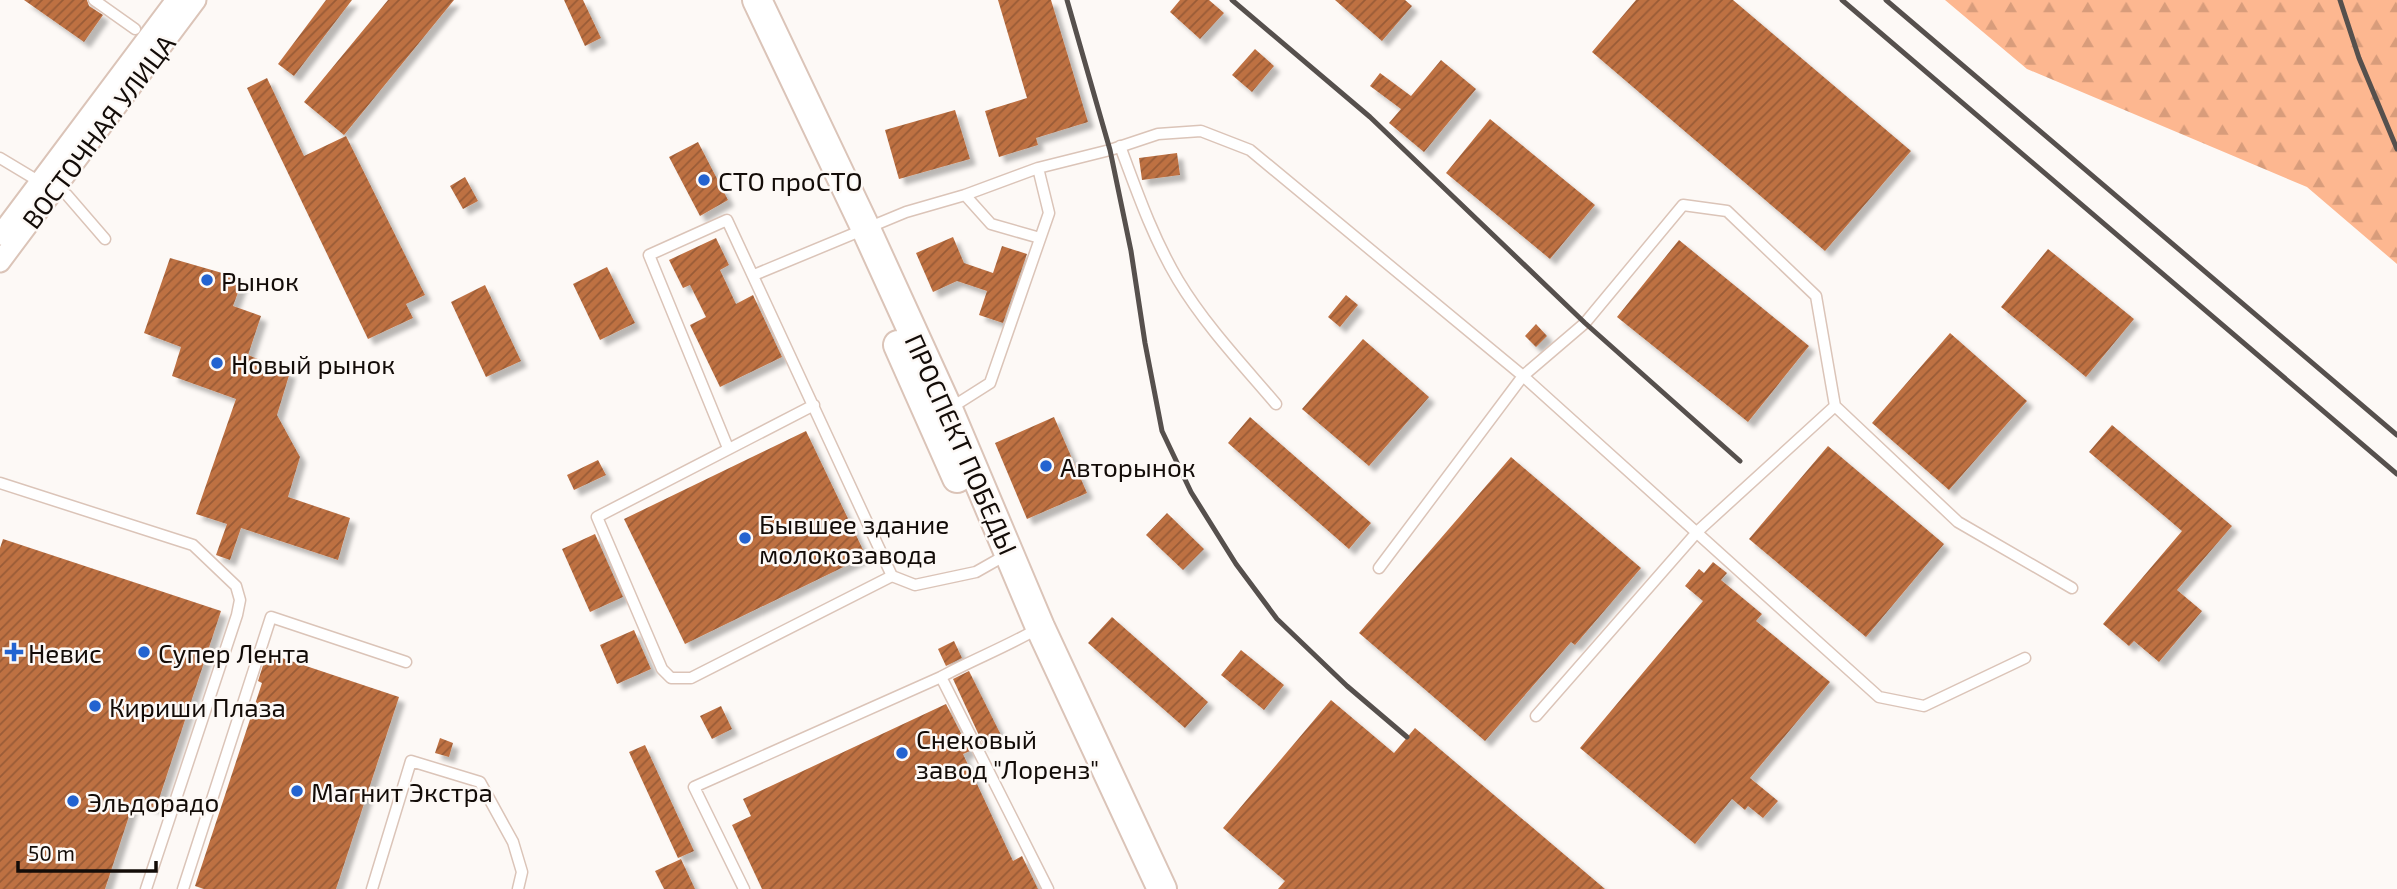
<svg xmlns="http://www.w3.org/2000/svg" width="2397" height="889" font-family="'Exo 2',sans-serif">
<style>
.forest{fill:url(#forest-firs)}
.building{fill:url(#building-hatch);filter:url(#shadow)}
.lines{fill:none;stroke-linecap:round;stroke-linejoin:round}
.lane-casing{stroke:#dbc4b8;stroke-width:13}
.street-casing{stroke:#dbc4b8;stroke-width:23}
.secondary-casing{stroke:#dbc4b8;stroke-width:32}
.lane{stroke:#fff;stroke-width:10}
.street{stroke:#fff;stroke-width:19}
.secondary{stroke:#fff;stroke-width:28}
.rail{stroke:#56504d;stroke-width:5}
.poi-dot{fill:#2363d0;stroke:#fdf9f6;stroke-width:2.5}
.labels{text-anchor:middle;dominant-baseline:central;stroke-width:5;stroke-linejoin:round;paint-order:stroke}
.street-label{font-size:26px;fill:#130c08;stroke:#fdf9f6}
.poi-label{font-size:26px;fill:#130c08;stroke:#fdf9f6;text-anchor:start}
</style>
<defs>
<pattern id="forest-firs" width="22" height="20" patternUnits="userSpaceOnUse" patternTransform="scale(1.75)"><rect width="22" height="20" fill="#fdb790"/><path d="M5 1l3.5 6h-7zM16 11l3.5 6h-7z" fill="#d89c7b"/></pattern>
<pattern id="building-hatch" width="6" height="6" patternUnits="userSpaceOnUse" patternTransform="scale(1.75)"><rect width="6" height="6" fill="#be7143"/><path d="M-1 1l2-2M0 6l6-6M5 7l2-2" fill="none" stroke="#995b36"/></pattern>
<filter id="shadow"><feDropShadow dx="6" dy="6" stdDeviation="2" flood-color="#0004"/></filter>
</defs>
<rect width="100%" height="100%" fill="#fdf9f6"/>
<path class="forest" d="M1945 0H2397V264L2307 187 2027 69Z"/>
<path class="building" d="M24 0H87L89 6 103 15 84 42Z
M326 0H352L294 76 278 64Z
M388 0H454L344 135 304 102Z
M564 0H583L601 38 585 46Z
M998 0H1051L1088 122 1036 138 1038 145 999 157 985 111 1027 98Z
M1180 0H1209L1224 13 1200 39 1170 12Z
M1335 0H1405L1412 6 1382 41Z
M1636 0H1733L1911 151 1825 251 1592 52Z
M1255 49 1274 66 1252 92 1232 75Z
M1441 60 1476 89 1424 152 1389 123 1401 109 1370 86 1380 73 1411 96Z
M267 78 304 156 346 136 425 295 406 304 413 318 368 339 247 88Z
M955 110 970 159 899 179 885 130Z
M1490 119 1595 205 1550 259 1446 173Z
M698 142 728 200 700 216 669 157Z
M1177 153 1180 175 1142 180 1139 158Z
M465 177 478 201 463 209 450 186Z
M953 237 964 263 993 273 1002 246 1027 254 1003 323 979 315 987 291 957 281 933 292 916 253Z
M716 238 729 265 720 270 736 304 753 295 782 357 720 387 690 325 706 317 690 285 683 288 669 260Z
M1679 240 1809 346 1748 422 1617 317Z
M2048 249 2134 319 2086 377 2001 307Z
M170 258 243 279 233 306 261 316 248 355 290 372 277 415 300 457 288 497 350 518 338 560 241 528 230 560 216 555 227 524 196 514 236 399 172 376 181 347 144 333Z
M607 267 635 323 600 340 573 284Z
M485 285 521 361 486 377 451 302Z
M1346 295 1358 305 1340 327 1328 317Z
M1536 324 1547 336 1536 347 1525 336Z
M1950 333 2027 401 1949 490 1872 423Z
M1363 339 1429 397 1369 466 1302 409Z
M1054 417 1087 493 1027 519 995 443Z
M1250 417 1371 523 1349 549 1228 443Z
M2112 425 2232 526 2177 590 2202 611 2159 662 2134 641 2129 646 2103 624 2182 531 2089 452Z
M806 431 866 556 685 644 624 519Z
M1828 446 1944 544 1866 637 1749 539Z
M1511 457 1641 568 1575 645 1571 642 1485 741 1359 633Z
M598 460 606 475 574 490 567 475Z
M1167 513 1204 549 1183 570 1146 535Z
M595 534 623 597 590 612 562 549Z
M3 539 221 611 156 808 134 801 105 889H0V548Z
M1713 562 1727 573 1721 580 1762 614 1756 621 1830 682 1750 778 1778 801 1763 818 1748 806 1745 810 1732 799 1695 844 1580 748 1703 601 1685 586 1699 569 1704 573Z
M1112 617 1208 702 1185 728 1088 643Z
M634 630 651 669 617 684 600 645Z
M954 641 962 658 946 666 938 649Z
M1241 650 1284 685 1264 710 1221 675Z
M267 653 399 697 336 889H204L195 886 262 683 258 681Z
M969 671 1001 735 983 744 953 679Z
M1331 700 1394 753 1415 728 1605 889H1278L1285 881 1223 828Z
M946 704 970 751 963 754 1013 861 1022 856 1038 889H762L732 825 751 816 743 799Z
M721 706 732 729 712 739 700 716Z
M440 738 453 743 449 757 435 753Z
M645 745 694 851 678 858 629 752Z
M681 859 695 889H664L655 871Z"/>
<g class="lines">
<g class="lane-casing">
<path id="lane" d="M94 0 135 29
M1120 146C1137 192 1153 238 1178 280 1205 325 1242 364 1276 404
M0 158 40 182
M56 187 67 195 105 239
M965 195 991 224 1040 238
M754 275 906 212 965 195 1038 168 1110 150 1158 134 1201 131 1250 150 1523 376 1379 568
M814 405 597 517 662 669 671 678H691L892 576 915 585 976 572 1006 555
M949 409 990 383 1049 213 1038 168
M728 448 649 255 727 220 892 576
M0 483 193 545 236 586 240 600 237 615 146 889
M2025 658 1924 706 1879 697 1523 376 1585 323 1683 205 1727 211 1816 296 1835 406 1958 522 2072 588
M941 677 1048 889
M1536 716 1698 531 1835 406
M183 889 271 617 406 662
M372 889 411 761 480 782 513 842 522 872 518 889
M744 889 694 787 941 677C972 660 1006 647 1037 629"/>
</g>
<g class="street-casing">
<path id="street" d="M0 235 176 0
M0 262 196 0"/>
</g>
<g class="secondary-casing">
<path id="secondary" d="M757 0 865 227 948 409 1040 627 1162 889
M898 345 957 478"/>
</g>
<use href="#lane" class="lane"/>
<use href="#street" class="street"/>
<use href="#secondary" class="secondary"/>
<path class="rail" d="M1067 0 1110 150 1131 251 1145 343 1162 431 1191 492 1236 564 1277 619 1347 686 1407 737
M1232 0 1370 117 1585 323 1740 461
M1842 0 2397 474
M1886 0 2397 435
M2340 0 2359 58 2397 149"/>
</g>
<g class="poi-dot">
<circle cx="704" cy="180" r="7"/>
<circle cx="207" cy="280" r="7"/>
<circle cx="217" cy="363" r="7"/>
<circle cx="1046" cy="466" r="7"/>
<circle cx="745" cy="538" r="7"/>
<path d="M10.5 641.5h7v7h7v7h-7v7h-7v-7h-7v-7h7z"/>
<circle cx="144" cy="652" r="7"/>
<circle cx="95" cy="706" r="7"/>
<circle cx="902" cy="753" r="7"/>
<circle cx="297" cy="791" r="7"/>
<circle cx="73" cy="801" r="7"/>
</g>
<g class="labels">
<g class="street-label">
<text transform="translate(98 131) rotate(-53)">ВОСТОЧНАЯ УЛИЦА</text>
<text transform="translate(962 444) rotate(66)">ПРОСПЕКТ ПОБЕДЫ</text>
</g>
<g class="poi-label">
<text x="718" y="180">СТО проСТО</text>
<text x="221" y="280">Рынок</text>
<text x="231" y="363">Новый рынок</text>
<text x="1060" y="466">Авторынок</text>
<text x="759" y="523">Бывшее здание<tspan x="759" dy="30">молокозавода</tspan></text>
<text x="28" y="652">Невис</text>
<text x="158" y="652">Супер Лента</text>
<text x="109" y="706">Кириши Плаза</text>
<text x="916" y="738">Снековый<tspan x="916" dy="30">завод "Лоренз"</tspan></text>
<text x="311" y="791">Магнит Экстра</text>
<text x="87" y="801">Эльдорадо</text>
</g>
</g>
<path d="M18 861v10h138v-10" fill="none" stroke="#130c08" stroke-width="3.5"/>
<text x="28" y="861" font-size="21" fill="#130c08" stroke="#fdf9f6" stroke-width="5" paint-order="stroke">50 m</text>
</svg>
